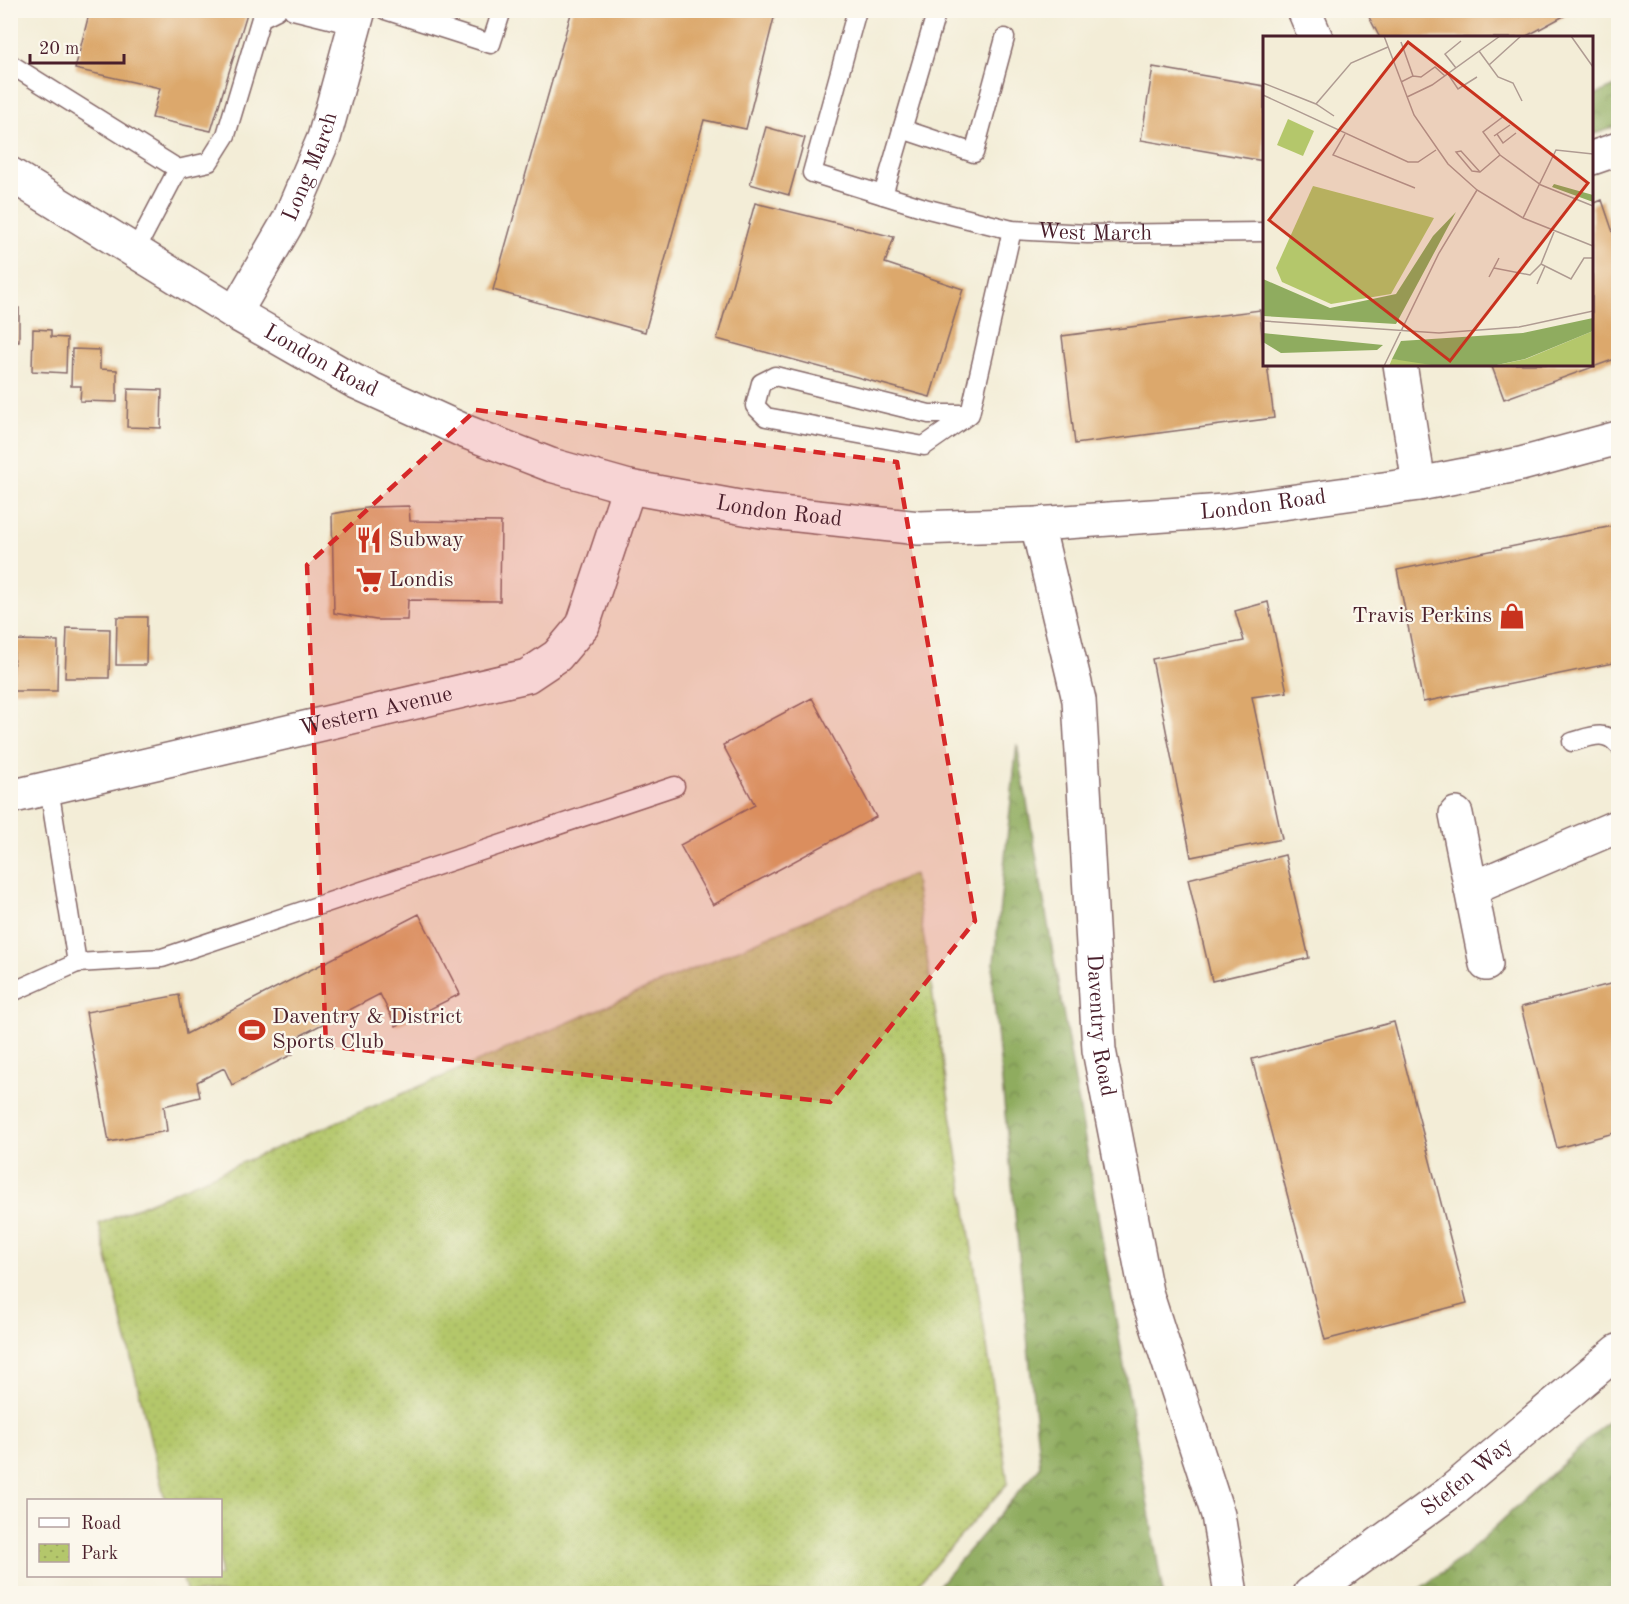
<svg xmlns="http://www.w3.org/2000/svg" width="1629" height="1604" font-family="'Old Standard TT',serif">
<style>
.forest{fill:url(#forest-crowns);stroke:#6c6645;stroke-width:1.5}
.park{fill:url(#park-dots);stroke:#7f734b;stroke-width:1.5}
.building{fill:#dca86c}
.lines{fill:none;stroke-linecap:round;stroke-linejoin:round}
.service-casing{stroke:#856767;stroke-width:21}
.minor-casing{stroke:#856767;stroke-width:36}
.tertiary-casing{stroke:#856767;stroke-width:36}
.secondary-casing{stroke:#856767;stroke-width:36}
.trunk-casing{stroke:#856767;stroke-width:36}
.service{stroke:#fff;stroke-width:18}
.minor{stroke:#fff;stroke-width:33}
.tertiary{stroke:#fff;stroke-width:33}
.secondary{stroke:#fff;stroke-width:33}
.trunk{stroke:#fff;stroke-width:33}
.marked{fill:#d62828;fill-opacity:0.2;stroke:#d62828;stroke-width:4.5;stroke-dasharray:12 8;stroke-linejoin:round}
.labels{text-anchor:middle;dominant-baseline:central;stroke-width:4.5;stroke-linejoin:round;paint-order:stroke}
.street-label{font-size:22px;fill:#4a1f2b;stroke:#fbf7ec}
.poi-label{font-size:22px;fill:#4a1f2b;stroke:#fbf7ec;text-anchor:start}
.inset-road{fill:none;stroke:#af9b92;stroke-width:1.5}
.view{fill:#c8321e;fill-opacity:0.15;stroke:#c8321e;stroke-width:3}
.inset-edge{fill:none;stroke:#4a1f2b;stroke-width:3}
</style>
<defs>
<pattern id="forest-crowns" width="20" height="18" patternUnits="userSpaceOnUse" patternTransform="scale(1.5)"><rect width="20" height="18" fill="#8fac5f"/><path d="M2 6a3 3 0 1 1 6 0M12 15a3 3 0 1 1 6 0" fill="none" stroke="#778b4f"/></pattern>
<pattern id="park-dots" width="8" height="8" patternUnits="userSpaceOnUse" patternTransform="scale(1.5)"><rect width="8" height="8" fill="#b4c76b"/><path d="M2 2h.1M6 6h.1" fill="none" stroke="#9caa5d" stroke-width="1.8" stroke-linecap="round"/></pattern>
</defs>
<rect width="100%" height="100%" fill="#fbf7ec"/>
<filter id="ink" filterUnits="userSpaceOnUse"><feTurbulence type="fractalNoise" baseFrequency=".0167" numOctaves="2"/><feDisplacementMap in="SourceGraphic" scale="12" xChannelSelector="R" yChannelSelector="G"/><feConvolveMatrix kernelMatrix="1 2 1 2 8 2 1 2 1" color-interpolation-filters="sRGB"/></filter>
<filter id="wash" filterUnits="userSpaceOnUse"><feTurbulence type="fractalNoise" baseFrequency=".008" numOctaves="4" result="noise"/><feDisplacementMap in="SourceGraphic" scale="24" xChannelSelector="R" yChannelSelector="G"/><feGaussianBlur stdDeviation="1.35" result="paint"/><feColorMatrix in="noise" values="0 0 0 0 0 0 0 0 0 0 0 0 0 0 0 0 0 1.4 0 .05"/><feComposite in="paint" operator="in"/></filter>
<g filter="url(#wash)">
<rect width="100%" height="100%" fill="#f3edd7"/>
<path class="forest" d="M1618 85V126L1592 135V96Z
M1017 744 1163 1593H932L1040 1467 992 981Z
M1618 1412V1593H1414L1464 1556Z"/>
<path class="park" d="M914 874 1008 1483 910 1593H187L182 1576H220V1500H165L99 1224Z"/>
<g id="blocks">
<path class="building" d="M90 10H248L211 131 152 118 160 88 75 69Z
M572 10H776L746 129 704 120 645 332 493 290Z
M1376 10H1575L1523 38H1380L1368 15Z
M1153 67 1264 86V161L1141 140Z
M766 127 805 138 789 195 750 184Z
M1602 200 1618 247V358L1504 399 1491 364H1592V204Z
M755 203 894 237 885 263 963 289 930 397 717 339Z
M10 308H19V342H10Z
M1260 310 1264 364H1267L1274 418 1075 444 1062 336Z
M33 329 51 330V337L67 338 66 373 32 371Z
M72 349 100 350V369L117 370V402L80 401 81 386H71Z
M128 389 162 390 161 428 127 427Z
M409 506 410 521 501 522 500 601 408 600 407 620H376L334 613 332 514 372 507Z
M1618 525V662L1423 702 1397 570Z
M1268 602 1287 692 1252 697 1282 839 1191 857 1152 659 1244 641 1235 611Z
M117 617H147L146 665H116Z
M67 628 110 629 109 678H65Z
M14 640 58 641 57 691H13Z
M812 698 876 817 713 905 680 845 755 805 723 745Z
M1285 855 1309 958 1212 981 1188 879Z
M419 914 460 994 396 1026 380 994 286 1043 293 1054 232 1085 224 1068 197 1082 200 1097 164 1106 167 1131 109 1142 86 1012 179 995 186 1034Z
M1618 982V1132L1557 1148 1521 1007Z
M1394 1022 1467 1303 1325 1340 1252 1059Z"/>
</g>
</g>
<g filter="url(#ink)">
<use href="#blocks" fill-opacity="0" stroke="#856767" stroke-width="1.5"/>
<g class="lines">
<g class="service-casing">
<g id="service">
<path d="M293 10 354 25"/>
<path d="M385 10 491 44 502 10"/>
<path id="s1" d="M857 10 812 173 928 209 1012 230 1087 234 1264 232"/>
<path d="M10 64 178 169 135 251"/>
<path d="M902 129 974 153 1005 38"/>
<path d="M178 169 209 162 226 135 261 18 277 10"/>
<path d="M883 195 935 17"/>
<path d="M970 414 924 446 766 417 755 406 761 383 775 376 929 414H970L1012 230"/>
<path d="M1572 742C1590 737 1605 729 1618 745"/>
<path d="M49 788 77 963 162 958 675 786"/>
<path d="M10 993 77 963"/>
</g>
</g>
<g class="minor-casing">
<g id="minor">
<path d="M1304 10 1316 38"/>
<path d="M1592 158 1618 149"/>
<path id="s2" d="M235 313 289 220 324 138 359 10"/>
<path d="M1400 364 1419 484"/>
<path id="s3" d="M1037 524 1079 700 1099 1050 1146 1292 1218 1515 1231 1594"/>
<path d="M1456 814 1486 964"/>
<path d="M1471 889 1618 826"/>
</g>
</g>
<g class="tertiary-casing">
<g id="tertiary">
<path id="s4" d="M10 797 527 676 557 656 583 625 629 487"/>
</g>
</g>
<g class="secondary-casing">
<g id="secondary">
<path id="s5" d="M10 174 235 313 354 381 464 431 551 465 629 487 761 511 919 528 1037 524 1224 511 1419 484 1521 464 1618 438"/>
</g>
</g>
<g class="trunk-casing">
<g id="trunk">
<path id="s6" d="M1310 1594 1449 1493 1618 1351"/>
</g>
</g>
<use href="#service" class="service"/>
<use href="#minor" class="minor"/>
<use href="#tertiary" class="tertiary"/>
<use href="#secondary" class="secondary"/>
<use href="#trunk" class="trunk"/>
</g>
</g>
<path class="marked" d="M476 410 897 462 975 921 830 1102 326 1046 307 565Z"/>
<defs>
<g id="restaurant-bare" transform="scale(2.07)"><path d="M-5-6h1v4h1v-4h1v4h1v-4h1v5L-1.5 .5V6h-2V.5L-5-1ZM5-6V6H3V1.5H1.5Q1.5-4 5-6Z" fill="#c8321e" stroke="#fbf7ec" stroke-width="2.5" paint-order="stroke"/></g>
<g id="supermarket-bare" transform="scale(2.07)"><path d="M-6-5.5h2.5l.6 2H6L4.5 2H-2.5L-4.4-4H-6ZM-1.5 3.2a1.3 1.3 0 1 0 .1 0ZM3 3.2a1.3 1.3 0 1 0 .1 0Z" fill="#c8321e" stroke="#fbf7ec" stroke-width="2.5" paint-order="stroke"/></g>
<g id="shop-bare" transform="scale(2.07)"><path d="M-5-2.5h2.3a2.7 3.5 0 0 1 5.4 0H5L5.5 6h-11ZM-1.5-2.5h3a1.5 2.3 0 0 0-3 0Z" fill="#c8321e" stroke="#fbf7ec" stroke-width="2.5" paint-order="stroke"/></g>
<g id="stadium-bare" transform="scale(2.07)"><path d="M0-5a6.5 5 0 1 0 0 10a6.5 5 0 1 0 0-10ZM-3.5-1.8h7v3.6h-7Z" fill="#c8321e" stroke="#fbf7ec" stroke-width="2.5" paint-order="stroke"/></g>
</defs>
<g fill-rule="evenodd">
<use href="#restaurant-bare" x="369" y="540"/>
<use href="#supermarket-bare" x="369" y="580"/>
<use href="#shop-bare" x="1512" y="616"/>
<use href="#stadium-bare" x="252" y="1030"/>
</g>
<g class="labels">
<g class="street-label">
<text stroke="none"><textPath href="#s2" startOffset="165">Long March</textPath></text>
<text stroke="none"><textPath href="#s1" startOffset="460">West March</textPath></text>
<text stroke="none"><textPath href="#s5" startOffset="363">London Road</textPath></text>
<text stroke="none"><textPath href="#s5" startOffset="1335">London Road</textPath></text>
<text stroke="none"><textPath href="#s5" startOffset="849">London Road</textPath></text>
<text stroke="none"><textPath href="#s4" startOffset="376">Western Avenue</textPath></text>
<text stroke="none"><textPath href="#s3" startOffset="507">Daventry Road</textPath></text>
<text stroke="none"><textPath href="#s6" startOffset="196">Stefen Way</textPath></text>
</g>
<g class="poi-label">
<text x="389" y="540">Subway</text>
<text x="389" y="580">Londis</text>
<text x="1492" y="616" text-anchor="end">Travis Perkins</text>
<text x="272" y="1017">Daventry &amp; District<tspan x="272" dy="25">Sports Club</tspan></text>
</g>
</g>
<g transform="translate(1263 36)">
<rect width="330" height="330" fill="#f3edd7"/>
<path d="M330 295V330H229L263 323ZM129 323 175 327V330H126Z" fill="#b4c76b"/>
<path d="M291 148 330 159V166L289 151ZM193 176 133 288 0 280V243L67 272 133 258 170 200ZM330 282V295L262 323 229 330H175L129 323 138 305 260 297ZM0 297 120 309 114 314 18 317 0 306Z" fill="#8fac5f"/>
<path d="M50 150 171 182 128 258 68 268 19 246 13 232Z" fill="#b4c76b"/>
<path d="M25 83 51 95 40 120 14 109Z" fill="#b4c76b"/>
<path class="inset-road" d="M121 0 151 79 185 128 214 154 260 182 330 210M308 0 330 31M138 6 150 40 138 46M216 15 235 41 250 47 259 65M226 29 258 0M193 32 182 18 198 5M185 38 195 53 214 41M150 40 158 41 172 31 182 40M0 47 53 68 71 80M0 59 145 126H155L173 114M144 61 169 49 237 0M53 68 88 27 125 11M241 80 220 96 237 119 278 149 330 170M82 98 70 119 152 152M234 98 240 107 253 97M231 100 247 89M217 136 209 135 193 116 198 115 217 136 237 119M260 182 293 114 330 118M278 228 308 243 321 222H330M231 232 267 239 278 228 291 196M226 241 236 222M274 248 282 230M0 285 176 297 256 291 330 275M121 330 176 217 214 154"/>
<path class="view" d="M145 6 325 147 187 325 6 184Z"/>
<rect width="330" height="330" class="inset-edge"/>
</g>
<rect width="1629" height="1604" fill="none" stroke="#fbf7ec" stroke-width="36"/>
<rect x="27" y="1499" width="195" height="78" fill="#fbf7ec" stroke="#b4a19f" stroke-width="1.5"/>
<rect x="39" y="1518" width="30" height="9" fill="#ffffff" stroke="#b4a19f" stroke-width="1.5"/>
<text x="81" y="1529" font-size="18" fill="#4a1f2b">Road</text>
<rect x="39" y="1544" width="30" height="18" fill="url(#park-dots)" stroke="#b4a19f" stroke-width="1.5"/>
<text x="81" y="1559" font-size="18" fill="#4a1f2b">Park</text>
<path d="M30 54v9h94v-9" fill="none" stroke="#4a1f2b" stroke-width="3"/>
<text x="39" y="54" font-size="18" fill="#4a1f2b" stroke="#fbf7ec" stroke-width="4.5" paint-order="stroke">20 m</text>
</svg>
